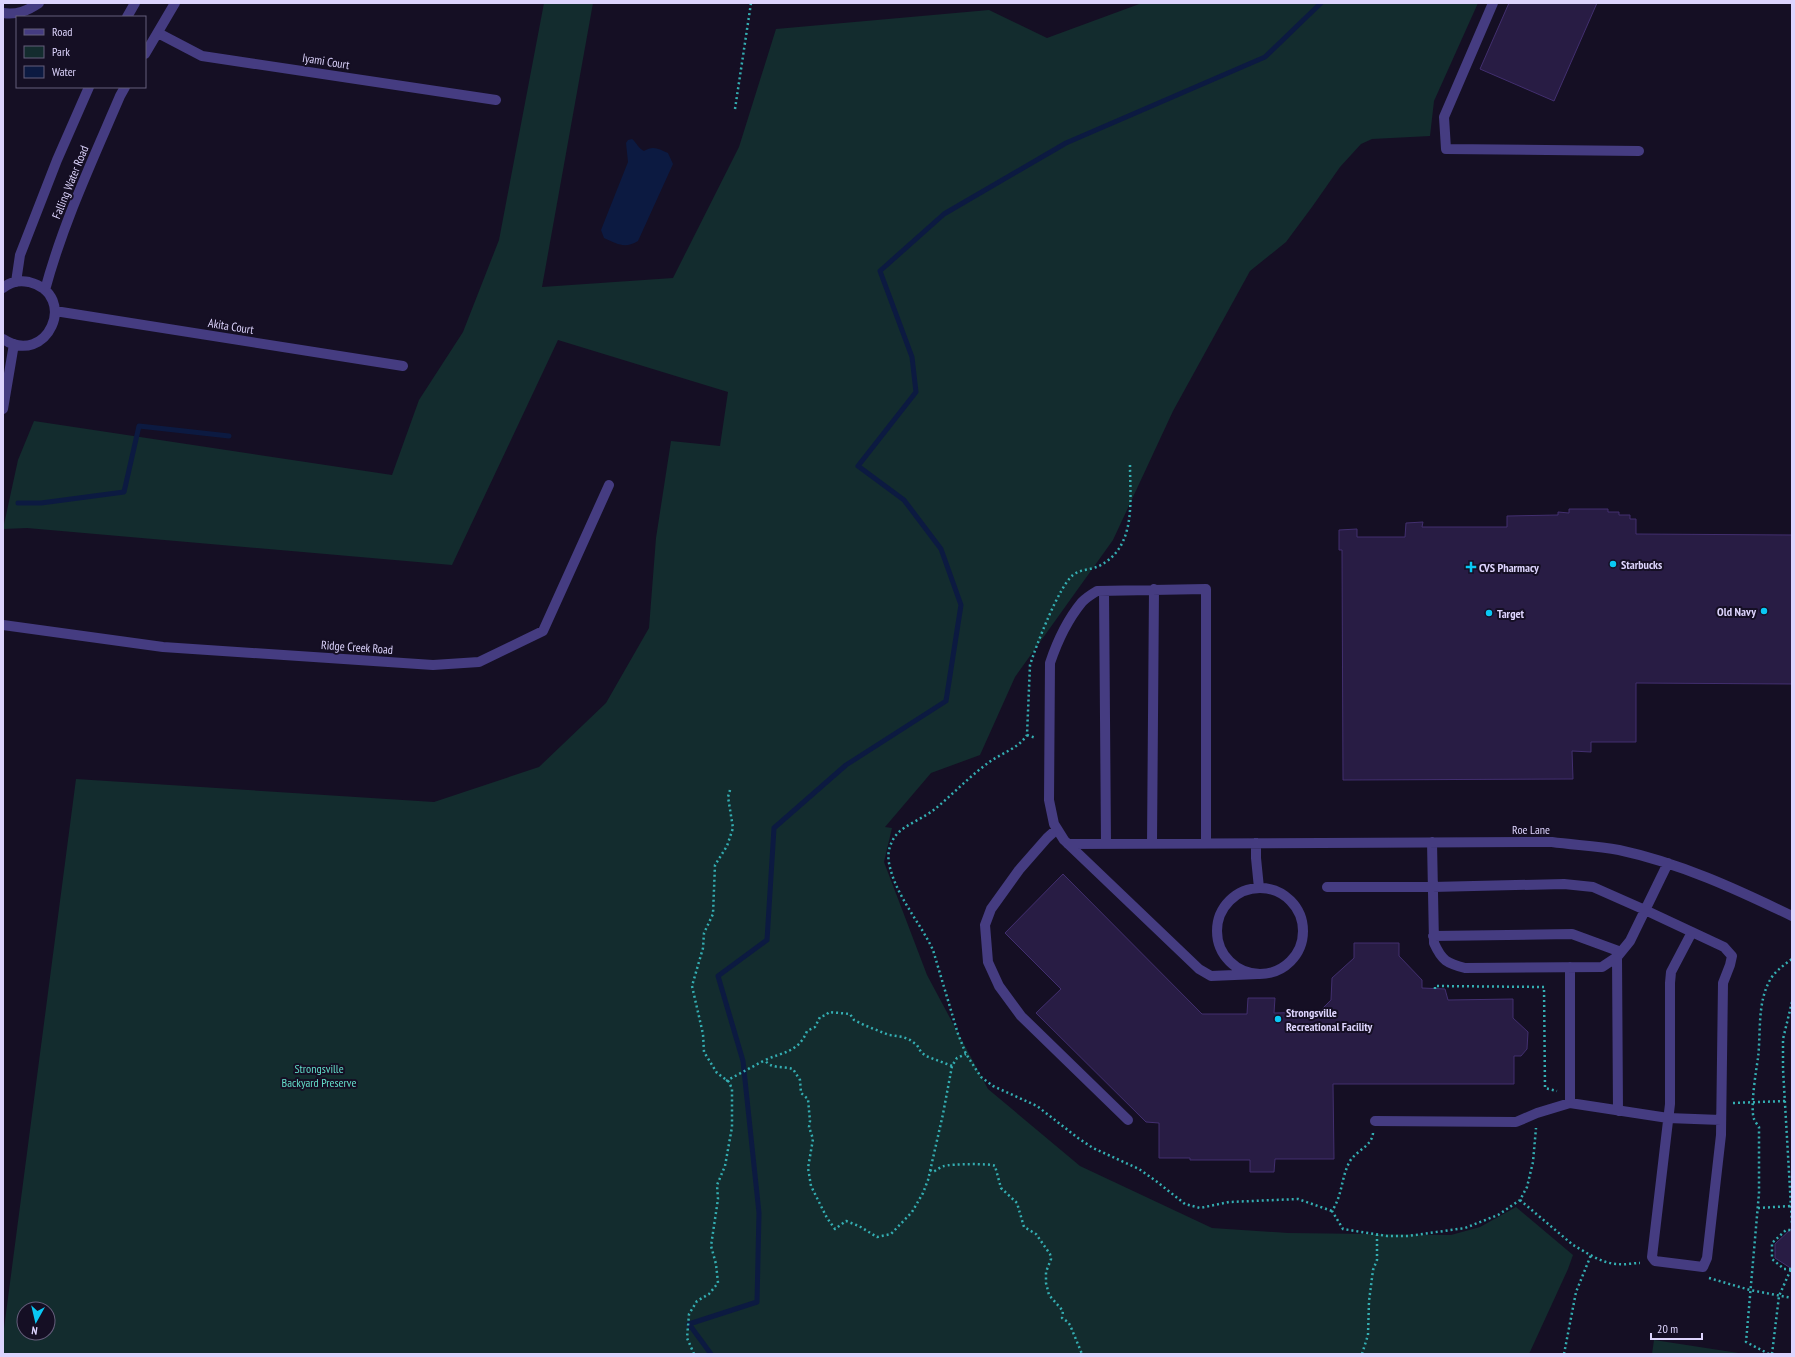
<svg xmlns="http://www.w3.org/2000/svg" width="1795" height="1357" font-family="'PT Sans Narrow',sans-serif">
<style>
.green{fill:#132c2e;fill-rule:evenodd}
.water{fill:#0c1a41}
.lines{fill:none;stroke-linecap:round;stroke-linejoin:round}
.stream{stroke:#0c1a41;stroke-width:5}
.building{fill:#281c44;stroke:#422f6f}
.path{stroke:#34aeb2;stroke-width:2.5;stroke-dasharray:2 3;stroke-linecap:butt}
.minor{stroke:#453c81;stroke-width:10}
.poi-dot{fill:#0ac8f4;stroke:#150f24;stroke-width:1.5}
.labels{text-anchor:middle;dominant-baseline:central;stroke-width:4;stroke-linejoin:round;paint-order:stroke}
.street-label{font-size:12px;fill:#ddd4fd;stroke:#150f24}
.poi-label{font-size:12px;font-weight:bold;fill:#ddd4fd;stroke:#150f24;text-anchor:start}
.park-label{font-size:12px;fill:#63dbc8;stroke:#150f24}
</style>
<rect width="100%" height="100%" fill="#150f24"/>
<path class="green" d="M544 3H593L542 287 673 278 739 147 776 29 989 10 1047 38 1142 3H1478L1434 101 1430 136 1372 139 1361 144 1340 167 1312 207 1286 242 1250 271 1173 411 1113 540 1015 677 980 755 931 773 885 827 892 828 884 862 927 975 988 1089 1080 1166 1212 1228 1288 1233 1451 1235 1480 1227 1516 1207 1573 1255 1568 1269 1529 1354H3V1336L76 779 434 802 539 767 606 703 649 628 656 538 671 441 720 446 728 392 558 340 452 565 27 528 3 529 18 460 34 421 392 475 419 400 463 332 499 240ZM24 1309H48V1333H24Z
M1654 1340 1745 1354H1652Z"/>
<path class="water" d="M632 139C637 143 638 148 644 151 653 145 659 149 668 153L673 164 638 241C624 249 618 244 604 238L601 230 628 162 626 143 628 140Z"/>
<g class="lines">
<path class="stream" d="M18 503H41L124 492 139 426 229 436
M711 1354 689 1324 757 1302 759 1213 743 1061 718 976 767 940 774 828 846 765 946 701 961 605 941 549 904 500 858 466 916 392 912 357 880 271 944 214 1066 143 1265 57 1321 3"/>
</g>
<path class="building" d="M1509 3H1597L1554 101 1480 69Z
M1569 509H1608V512H1619V515H1630V519H1636V534L1792 535V684L1636 683V742H1591V752L1572 751 1573 779 1343 780 1342 550H1339V530L1357 529V537H1405L1406 523 1423 522 1422 527H1507V516L1558 515V512L1569 513Z
M1063 874 1202 1014H1247L1248 998H1275L1274 1013 1319 1012 1331 1000 1332 978 1354 958V943H1399V956L1422 980V988L1445 989 1448 1000 1513 999V1018L1528 1032 1527 1049 1521 1056H1514V1084H1333L1334 1159H1275L1274 1172H1250V1160H1190V1158H1159V1123L1146 1122 1036 1013 1061 989 1005 933Z
M1792 1228V1269L1775 1258V1244Z"/>
<g class="lines">
<path class="path" d="M735 109 751 3
M1130 465C1130 500 1137 547 1099 566 1091 570 1080 569 1073 575 1059 586 1036 646 1030 665L1027 735C1018 749 1001 753 988 763 969 777 953 794 935 809 924 818 905 825 897 834 890 842 887 853 889 863 895 895 920 922 933 950L958 1034 966 1054 981 1077 993 1086 1037 1106 1078 1138 1093 1148 1139 1169 1156 1181 1185 1204 1200 1208 1229 1202 1298 1199 1332 1211
M1027 735 1036 738
M1435 989V986L1544 987 1545 1088 1557 1091
M1792 1002 1783 1039V1069L1792 1224
M952 1066 926 1056 921 1052 917 1045 910 1040 903 1037 889 1035 864 1025 854 1020 850 1014 829 1012 826 1015 820 1017 815 1027 807 1031C799 1052 783 1052 765 1060 770 1069 783 1066 793 1069L800 1080 801 1093 808 1099 810 1121 809 1127 813 1139 808 1168 811 1186 827 1218 835 1229 846 1221 859 1226 877 1237 891 1234 912 1212 923 1193 928 1180 943 1114 952 1066 957 1058 966 1054
M726 1081 765 1060
M1733 1103 1786 1101
M1373 1133C1372 1146 1357 1150 1350 1161 1341 1177 1343 1194 1332 1211L1343 1229 1387 1236H1408L1465 1228 1498 1215 1520 1200 1527 1187 1533 1162 1536 1128
M930 1170 933 1172C937 1170 940 1167 944 1166 951 1164 990 1163 995 1166L1001 1188 1017 1203 1024 1227 1036 1234 1050 1254 1051 1259 1046 1272V1283L1049 1295 1063 1311 1062 1318 1068 1322 1070 1325 1082 1354
M1520 1200 1573 1245C1586 1252 1602 1264 1618 1264 1625 1265 1633 1263 1640 1263
M1758 1208 1791 1206
M1791 1269H1784L1772 1259V1243L1786 1230H1792
M1709 1278 1750 1290 1792 1298
M694 1354 687 1338 689 1314 697 1301 709 1294 718 1283 716 1264 711 1246 718 1199 717 1185 725 1166 732 1127V1089L729 1082 717 1073 704 1052 703 1034 692 986 703 948 704 933 713 914 715 865 727 846 733 828 728 797 730 790
M1362 1354 1368 1335 1369 1301 1373 1270 1377 1260V1235
M1564 1354 1576 1292 1591 1255
M1769 1354 1746 1342 1759 1193V1127C1758 1125 1755 1122 1754 1119 1750 1108 1756 1071 1758 1058 1761 1033 1757 1003 1770 980 1775 971 1784 965 1792 959
M1772 1354 1779 1296 1791 1269"/>
<path class="minor" d="M1493 3 1444 117 1446 149 1639 151
M3 13C17 15 27 11 39 3
M127 17 135 3
M158 33 202 56 496 100
M145 54 175 3
M16 282 20 255 57 160 89 87
M3 288C10 282 20 280 29 282 80 295 47 368 3 339
M45 290C63 223 93 159 120 96L125 87
M55 311 403 366
M3 409 14 344
M1104 591 1106 844
M3 625 163 647 433 665 479 662 543 631 609 485
M1057 829 1047 838 1019 870 991 909 985 925 988 962 999 986 1021 1016 1128 1120
M1432 842 1434 943C1442 961 1447 963 1465 968L1602 967 1617 957 1630 941 1668 863
M1206 843V589L1097 591C1092 594 1086 598 1082 602 1068 619 1057 642 1050 663L1049 800 1054 824 1064 840 1199 969 1211 976 1258 974
M1256 843V858L1259 888
M1068 844 1552 842C1574 845 1597 846 1619 850 1680 863 1736 889 1792 916
M1152 844 1154 589
M1327 887H1432L1564 884 1593 887 1645 910 1724 947 1732 956 1730 965 1723 983 1721 1135 1707 1258 1703 1267 1655 1261 1652 1257 1670 1104V983L1671 972 1692 932
M1217 931a43 43 0 1 1 86 0a43 43 0 1 1-86 0Z
M1433 936 1572 934 1621 952
M1617 957 1618 1111
M1570 967V1103
M1375 1121 1516 1122 1537 1113 1570 1103 1668 1118 1721 1120"/>
</g>
<g class="poi-dot">
<circle cx="1613" cy="564" r="4"/>
<path d="M1469 561h4v4h4v4h-4v4h-4v-4h-4v-4h4z"/>
<circle cx="1764" cy="611" r="4"/>
<circle cx="1489" cy="613" r="4"/>
<circle cx="1278" cy="1019" r="4"/>
</g>
<g class="labels">
<g class="street-label">
<text transform="translate(326 61) rotate(9)">Iyami Court</text>
<text transform="translate(70 182) rotate(-68)">Falling Water Road</text>
<text transform="translate(231 326) rotate(9)">Akita Court</text>
<text transform="translate(357 647) rotate(4)">Ridge Creek Road</text>
<text x="1531" y="829">Roe Lane</text>
</g>
<g class="poi-label">
<text x="1621" y="564">Starbucks</text>
<text x="1479" y="567">CVS Pharmacy</text>
<text x="1756" y="611" text-anchor="end">Old Navy</text>
<text x="1497" y="613">Target</text>
<text x="1286" y="1012">Strongsville<tspan x="1286" dy="14">Recreational Facility</tspan></text>
</g>
<g class="park-label">
<text x="319" y="1068">Strongsville<tspan x="319" dy="14">Backyard Preserve</tspan></text>
</g>
</g>
<rect width="1795" height="1357" fill="none" stroke="#ddd4fd" stroke-width="8"/>
<rect x="16" y="16" width="130" height="72" fill="#150f24" stroke="#655e7b"/>
<rect x="24" y="29" width="20" height="6" fill="#453c81" stroke="#655e7b"/>
<text x="52" y="36" font-size="12" fill="#ddd4fd">Road</text>
<rect x="24" y="46" width="20" height="12" fill="#132c2e" stroke="#655e7b"/>
<text x="52" y="56" font-size="12" fill="#ddd4fd">Park</text>
<rect x="24" y="66" width="20" height="12" fill="#0c1a41" stroke="#655e7b"/>
<text x="52" y="76" font-size="12" fill="#ddd4fd">Water</text>
<g transform="translate(36 1321) rotate(188)"><circle r="19" fill="#150f24" stroke="#655e7b"/>
<path d="M0-3L7 15L0 10L-7 15Z" fill="#0ac8f4"/>
<text y="-6" font-size="11" font-weight="bold" text-anchor="middle" fill="#ddd4fd">N</text>
</g>
<path d="M1651 1333v6h51v-6" fill="none" stroke="#ddd4fd" stroke-width="2"/>
<text x="1657" y="1333" font-size="12" fill="#ddd4fd" stroke="#150f24" stroke-width="3" paint-order="stroke">20 m</text>
</svg>
